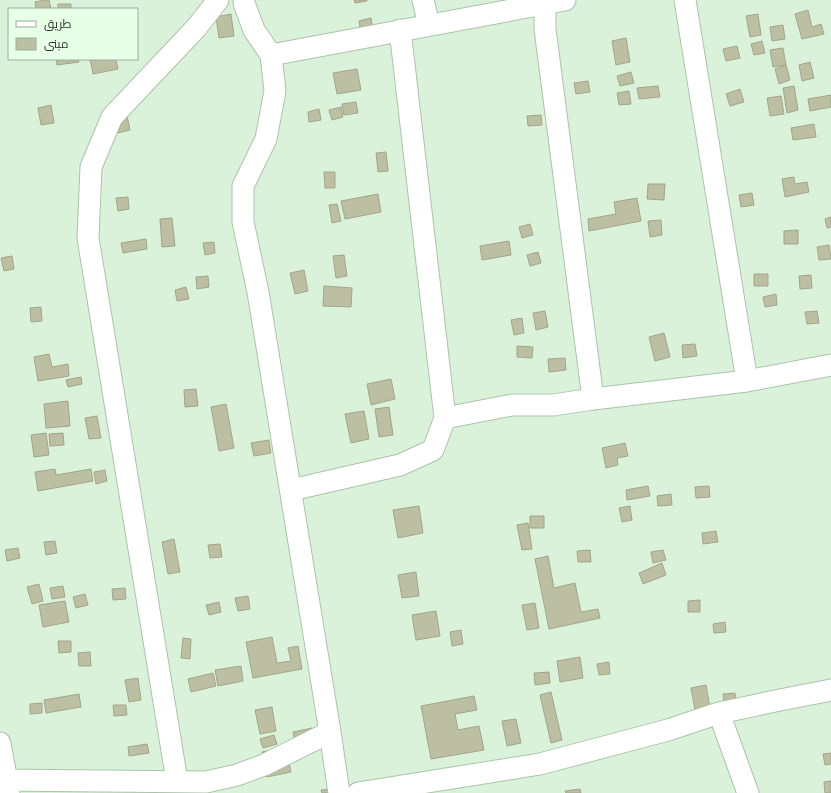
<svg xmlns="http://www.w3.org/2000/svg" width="831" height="793" font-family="'Public Sans',Cairo,sans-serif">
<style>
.building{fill:#bcbfa1;stroke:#a3a689}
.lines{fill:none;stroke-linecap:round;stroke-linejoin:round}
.minor-casing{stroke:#acc3ab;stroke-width:23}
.minor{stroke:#fff;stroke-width:21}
</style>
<rect width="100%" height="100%" fill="#daf2d9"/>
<path class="building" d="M45 0H49L51 9H36L35 2Z
M354 0H367V1L355 3Z
M58 4H71V9H58Z
M808 10 812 27 821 24 824 34 802 39 795 14Z
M231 14 234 36 219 38 216 17Z
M758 14 761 35 750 37 746 16Z
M371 18 373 30 361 33 359 21Z
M783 25 785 39 772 41 770 27Z
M626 38 630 62 616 65 612 41Z
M762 41 765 53 754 55 751 44Z
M737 46 740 58 726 61 723 49Z
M783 48 786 65 773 67 770 50Z
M56 59H78L79 62 57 65Z
M90 59H116L118 69 93 74Z
M810 62 814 78 802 81 799 65Z
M786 65 790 80 779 84 775 69Z
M357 69 361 90 337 94 333 73Z
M631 72 634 83 620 86 617 76Z
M588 81 590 92 576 94 574 83Z
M658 86 660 97 639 99 637 88Z
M794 86 798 110 787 113 783 88Z
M740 89 744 102 730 106 726 94Z
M629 91 631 104 619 105 617 93Z
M831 95V107L810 111 808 99Z
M781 96 784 114 770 116 767 98Z
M356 102 358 113 344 115 342 104Z
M51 105 54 123 41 125 38 108Z
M341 107 343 117 332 120 329 110Z
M319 109 321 120 309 122 308 112Z
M126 111 130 130 105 136 101 116Z
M541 115 542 125 528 126 527 116Z
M814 124 816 137 793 140 791 128Z
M386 152 388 171 378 172 376 153Z
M324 172H335V188H325Z
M794 177 795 184 807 182 809 192 785 197 782 179Z
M648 184H665L664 200 647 199Z
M752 193 754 205 741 207 739 195Z
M378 194 381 212 345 219 341 201Z
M128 197 129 209 118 211 116 198Z
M637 198 641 221 589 231 588 219 616 214 614 202Z
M337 204 341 221 332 223 329 205Z
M831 217V227L827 228 825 219Z
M172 218 175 246 162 247 160 219Z
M661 220 662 235 650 237 648 221Z
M530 224 533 235 522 238 519 227Z
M798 230V244H784V231Z
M146 239 147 249 123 253 121 243Z
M509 241 511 255 482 260 480 246Z
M214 242 215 253 205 255 203 243Z
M829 245 831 259 819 260 817 247Z
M538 252 541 263 530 266 527 255Z
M344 255 347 276 336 278 333 256Z
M12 256 14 269 4 271 1 258Z
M304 270 308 291 295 294 290 273Z
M754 274H768V286H754Z
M811 275 812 288 800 289 799 276Z
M208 276 209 287 197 289 196 277Z
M324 286 352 288 351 307 323 306Z
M186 287 189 299 177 301 175 290Z
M776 294 777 305 765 307 763 297Z
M41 307 42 321 31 322 30 308Z
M545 311 548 327 536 330 533 313Z
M817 311 819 323 807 324 805 312Z
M522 318 524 333 514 335 511 320Z
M664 333 670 357 655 361 649 337Z
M695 344 697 356 683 358 682 345Z
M517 346 533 347 532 358 517 357Z
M49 354 52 367 68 364 69 376 38 381 34 357Z
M565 358 566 370 549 372 548 359Z
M81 377 82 384 68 387 66 380Z
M391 379 395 399 371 405 367 384Z
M196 389 198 406 185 407 184 390Z
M68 401 70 426 46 428 44 404Z
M226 404 234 448 219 451 211 407Z
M389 407 393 435 379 437 375 409Z
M364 411 369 439 351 443 345 414Z
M97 416 101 438 89 439 85 418Z
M46 433 49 455 34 457 31 435Z
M63 433 64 445 50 446 49 434Z
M269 440 271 453 254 456 251 443Z
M625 443 628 456 617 458 618 465 606 468 602 448Z
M55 469 56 475 91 469 93 481 38 491 35 472Z
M105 470 107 481 96 484 94 472Z
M648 486 650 496 627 500 626 490Z
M709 486 710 497 696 498 695 487Z
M671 494 672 505 658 506 657 496Z
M419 506 423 533 398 538 393 510Z
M630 506 632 520 622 522 619 508Z
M530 516H544V528H530Z
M528 523 532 549 522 550 517 525Z
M716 531 718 542 703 544 702 533Z
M174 539 180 572 168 574 162 542Z
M55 541 57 553 46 555 44 542Z
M220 544 222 557 210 558 208 545Z
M18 548 20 558 7 561 5 550Z
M590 550 591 562H578L577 551Z
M663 550 666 560 653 563 651 552Z
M548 556 554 588 575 583 581 612 598 609 600 618 549 629 535 559Z
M662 563 666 575 643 584 639 573Z
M416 572 419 596 402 598 398 575Z
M39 584 43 601 32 604 27 587Z
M63 586 65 597 52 599 50 588Z
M125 588 126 599 113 600 112 589Z
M85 594 88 605 76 608 73 597Z
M248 596 250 609 238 611 235 598Z
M700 600V612H688V601Z
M65 601 69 622 43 627 39 605Z
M219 602 221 612 209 615 206 605Z
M535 603 539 628 527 630 522 605Z
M436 611 440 636 416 640 412 615Z
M725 622 726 632 714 633 713 624Z
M461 630 463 644 452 646 450 632Z
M272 637 277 663 291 661 288 648 298 646 302 669 253 678 246 642Z
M183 638 191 639 190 659 181 658Z
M58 641H71V652L59 653Z
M90 652 91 666H79L78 653Z
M580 657 583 678 560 682 557 661Z
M609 662 610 674 599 675 597 664Z
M241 666 243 681 218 686 215 670Z
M549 672 550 683 535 685 534 673Z
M213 673 216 686 191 692 188 679Z
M138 678 141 700 129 702 125 680Z
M706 685 710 708 695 710 691 688Z
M551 692 562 740 551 743 540 695Z
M735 693 736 703 724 705 723 694Z
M79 694 81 707 46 713 44 700Z
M474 696 477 710 455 714 458 730 479 726 484 750 431 759 421 706Z
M42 703V713L30 714V704Z
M113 705H126L127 715 114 716Z
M272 707 276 731 260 734 255 710Z
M516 719 521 743 507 746 502 721Z
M312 728 314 739 295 743 293 732Z
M274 735 277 744 263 748 260 739Z
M147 744 149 753 129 756 128 747Z
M286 747 291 772 267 777 262 752Z
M831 753V764L825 765 823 754Z
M831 781V793H825L824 782Z
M332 789 333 793H322L321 790Z
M580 789 581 793H566L565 791Z"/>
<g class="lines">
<g class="minor-casing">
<path id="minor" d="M244 0V3L254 30 271 55 275 91 266 139 243 186V222L258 292 330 732 339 793
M423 0 429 25
M545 0V29L593 399
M685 0 747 381
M271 55 565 0
M445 418 512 405H553L593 399 747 381 831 365
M291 490 400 465 433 450 445 418 400 30
M719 713 748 793
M0 743 9 793
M0 780 206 782 237 775 264 765 330 732
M177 781 88 238 91 167 112 117 197 27 218 0
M358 793 540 764 668 730 719 713 780 700 831 690"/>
</g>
<use href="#minor" class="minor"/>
</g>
<rect x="8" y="8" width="130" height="52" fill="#e7ffe6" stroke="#9cae9b"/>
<rect x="16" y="21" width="20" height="6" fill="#ffffff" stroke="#9cae9b"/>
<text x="44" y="28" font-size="12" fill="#2b342b">طريق</text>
<rect x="16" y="38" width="20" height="12" fill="#bcbfa1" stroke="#9cae9b"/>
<text x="44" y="48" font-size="12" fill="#2b342b">مبنى</text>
</svg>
